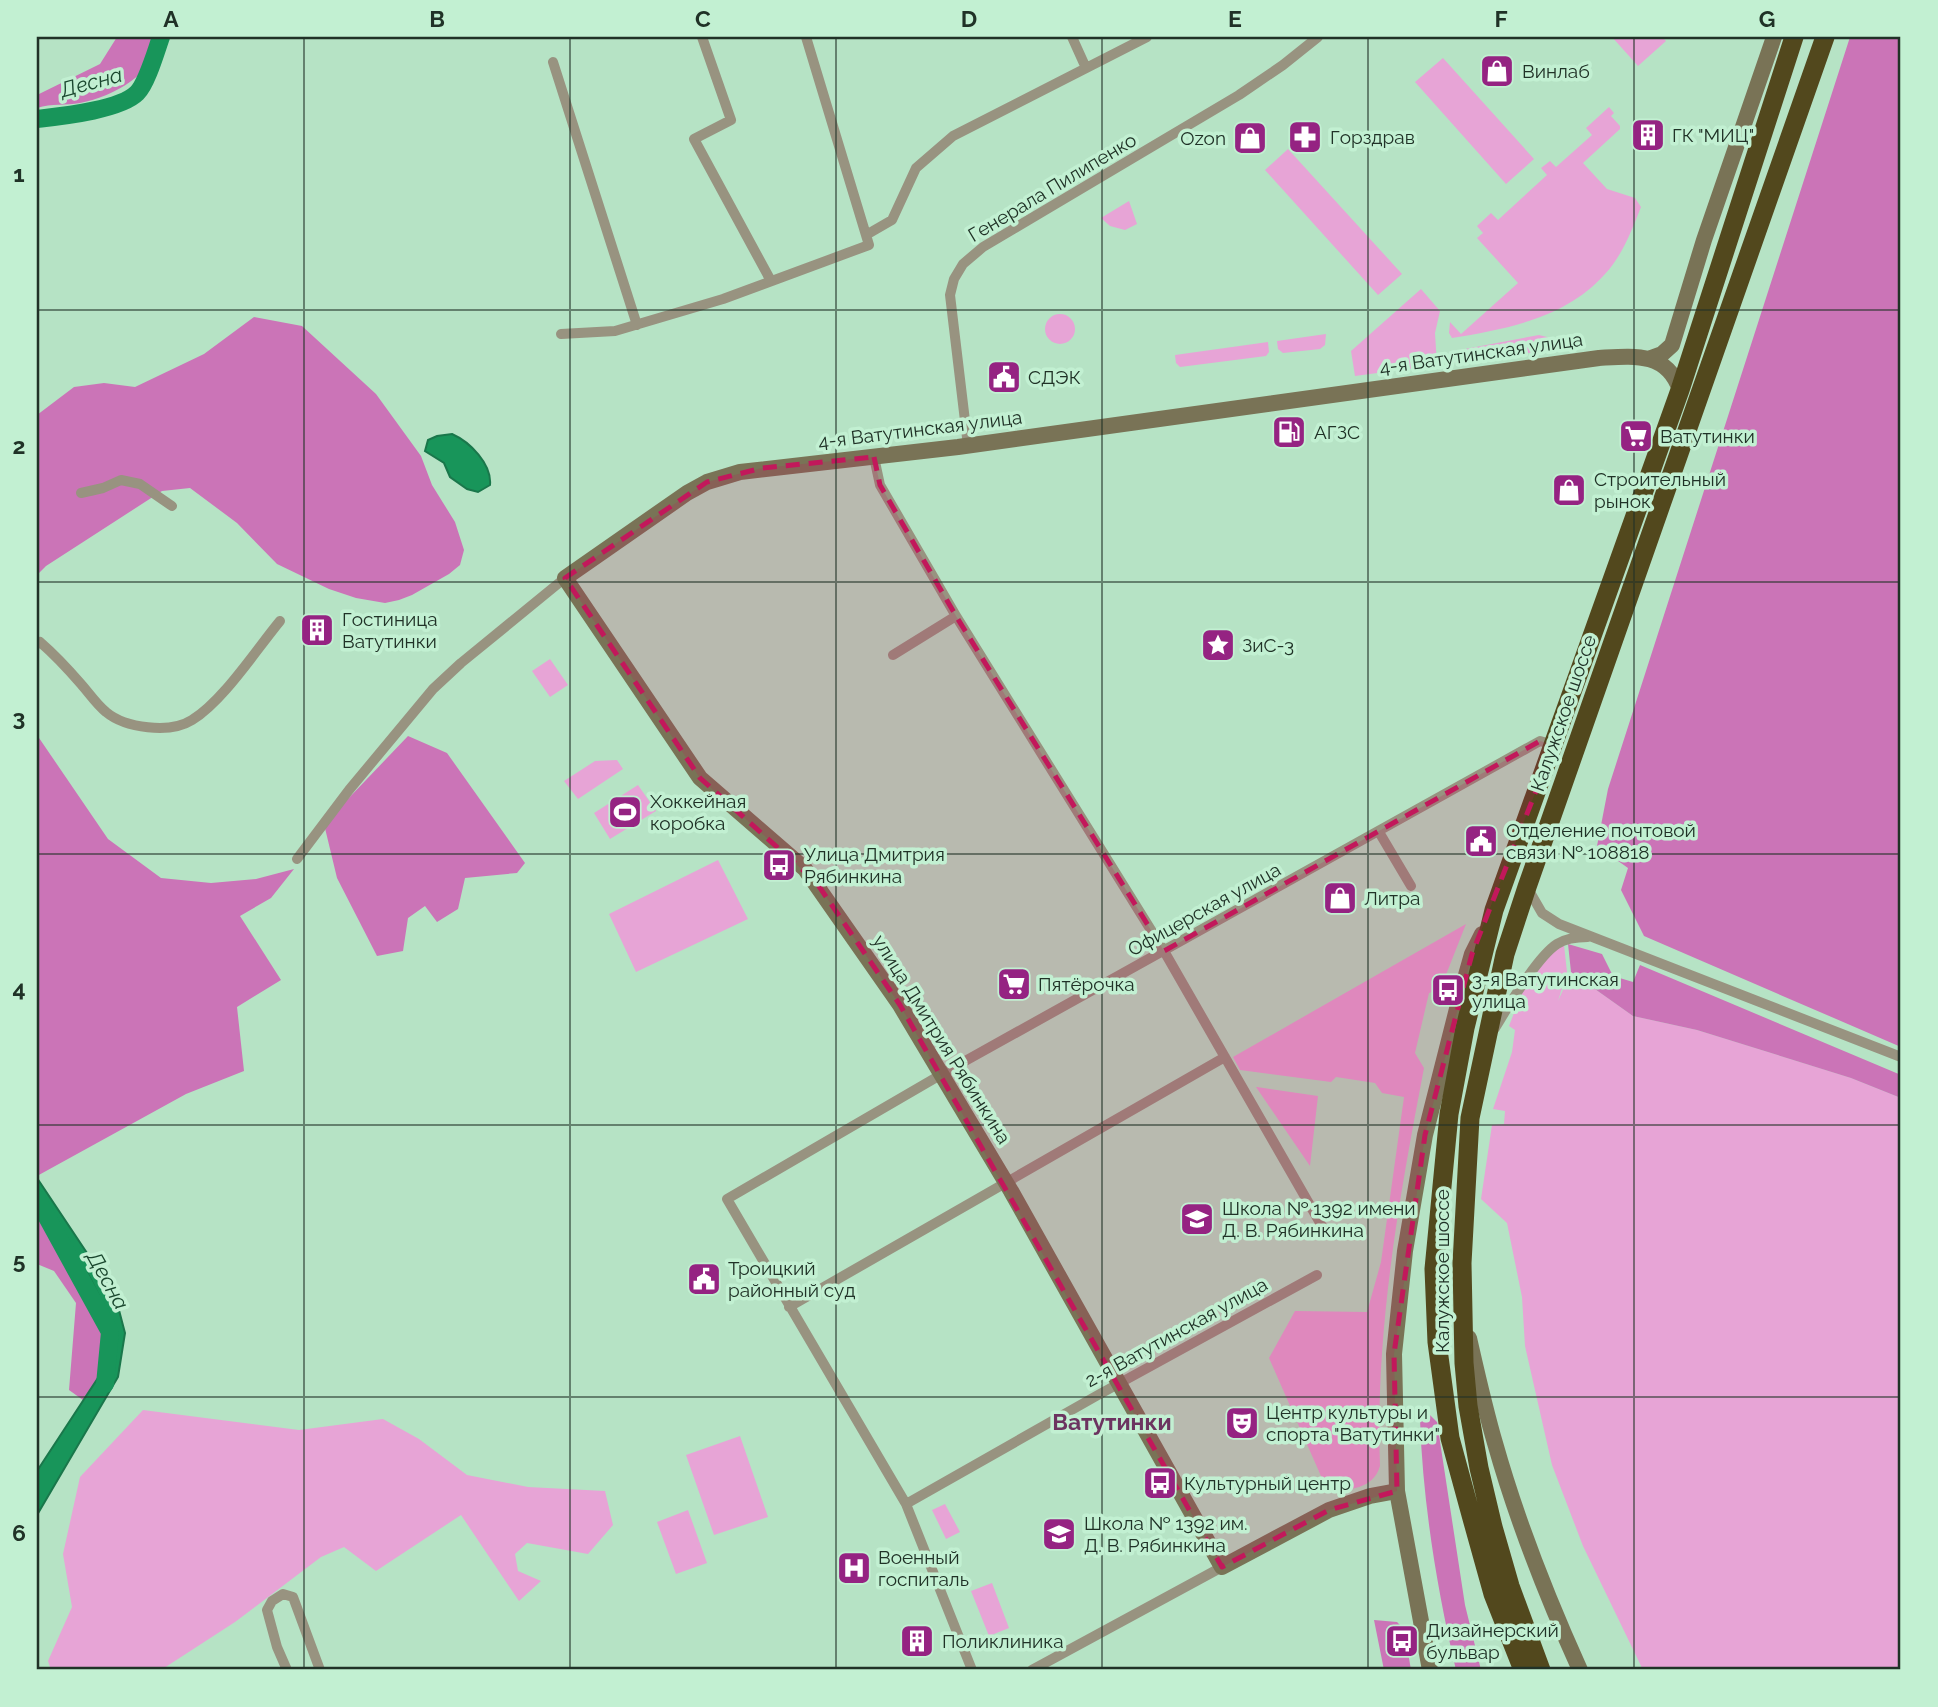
<svg xmlns="http://www.w3.org/2000/svg" width="1938" height="1707" font-family="Raleway,sans-serif">
<style>
.green{fill:#e7a4d6}
.forest{fill:#cb74b7}
.water{fill:#18955a;stroke:#1a774b;stroke-width:2}
.lines{fill:none;stroke-linecap:round;stroke-linejoin:round}
.river{stroke:#18955a;stroke-width:18}
.street{stroke:#989380;stroke-width:10}
.secondary{stroke:#797356;stroke-width:16}
.highway{stroke:#52481d;stroke-width:19}
.marked{fill:#c2185b;fill-opacity:0.2;stroke:#c2185b;stroke-width:5;stroke-dasharray:14 9;stroke-linejoin:round}
.grid{fill:none;stroke:#203227;stroke-width:2;stroke-opacity:0.55}
.labels{text-anchor:middle;dominant-baseline:central;stroke-width:7;stroke-linejoin:round;paint-order:stroke}
.poi-label{font-size:19px;fill:#203227;stroke:#c2f0d2;text-anchor:start}
.street-label{font-size:19px;fill:#203227;stroke:#c2f0d2}
.water-label{font-size:21px;font-style:italic;fill:#1a472e;stroke:#c2f0d2}
.quarter-label{font-size:23px;font-weight:bold;fill:#6c3460;stroke:#c2f0d2}
.neatline{fill:none;stroke:#203227;stroke-width:2.5}
.grid-label{font-size:23px;text-anchor:middle;font-weight:bold;fill:#203227}
</style>
<rect width="100%" height="100%" fill="#b6e3c5"/>
<path class="green" d="M1612 37H1662L1666 41 1638 66Z
M1443 58 1534 159 1506 184 1415 82Z
M1609 107 1614 113 1611 116 1620 126V129L1583 163 1607 189 1635 198 1641 207C1632 230 1622 256 1605 274 1566 318 1507 329 1452 338L1449 333 1450 322 1461 334 1518 283 1477 238 1483 233 1477 226 1491 213 1498 220 1547 175 1541 168 1550 161 1556 167 1592 135 1586 128Z
M1288 149 1402 274 1378 295 1265 170Z
M1129 201 1137 224 1125 230 1110 226 1101 218Z
M1421 289 1440 311 1435 333 1437 365 1355 376 1351 351Z
M1045 329a15 15 0 1 1 30 0a15 15 0 1 1-30 0Z
M1326 334 1325 345 1320 349 1283 353 1278 349 1277 341Z
M1539 335 1551 338 1558 343 1559 349 1449 363V352Z
M1268 342 1269 352 1266 356 1180 367 1176 363 1175 355Z
M550 659 568 685 550 697 532 671Z
M617 760 623 769 578 799 564 781 595 761Z
M638 785 656 811 610 839 594 813Z
M718 860 748 919 636 972 609 914Z
M1466 924 1440 990 1429 993 1415 1053 1424 1068C1399 1199 1375 1331 1380 1466 1373 1490 1349 1489 1328 1492L1269 1358 1295 1311 1367 1312 1381 1262 1404 1097 1382 1093 1375 1083 1336 1077 1331 1082 1240 1070 1233 1057Z
M1564 945 1567 972 1558 1001 1571 972 1633 1016 1697 1030 1851 1078 1901 1098V1670H1643L1583 1546 1552 1465 1525 1346 1522 1297 1507 1223 1481 1199 1492 1125 1504 1124 1505 1111 1493 1109 1512 1052 1515 1030 1509 1026C1521 996 1531 958 1564 945Z
M1257 1087 1318 1096 1310 1166 1256 1087Z
M143 1410 299 1430 383 1419 419 1439 467 1475 528 1487 605 1491 613 1525 588 1554 527 1543 515 1554 518 1571 541 1581 519 1601 461 1515 376 1571 344 1547 321 1557 235 1622 161 1670H51L48 1661 72 1607 63 1554 80 1477Z
M740 1436 768 1517 714 1535 686 1455Z
M945 1504 960 1532 946 1539 932 1510Z
M688 1510 707 1563 676 1574 657 1522Z
M992 1583 1009 1628 989 1636 971 1591Z"/>
<path class="forest" d="M117 37H161C154 74 115 96 80 103 66 106 52 103 37 108V95L100 64Z
M1850 37H1901V1047L1644 936 1621 890 1628 868 1597 846 1608 789Z
M254 317 302 326 376 394 421 456 432 485 455 522 464 550 460 565 449 574 412 595 399 600 385 603 356 598 329 589 277 564 237 523 190 488 162 491 46 566 37 575V415L74 387 104 383 135 387 204 354Z
M37 735 108 839 161 878 211 883 256 879 294 869 271 898 240 916 281 980 237 1007 244 1071 186 1094 37 1176Z
M408 736 447 753 525 863 517 873 465 878 458 909 437 922 425 906 408 918 403 951 377 956 337 878 324 824Z
M1568 944 1602 954 1613 976 1633 982 1640 965 1901 1075V1098L1851 1078 1697 1030 1633 1016 1571 972Z
M37 1215 88 1274 101 1300 111 1358 83 1400 69 1390 76 1303 54 1271 37 1264Z
M1428 1413 1437 1422 1465 1605 1481 1670H1456C1437 1589 1423 1504 1420 1420Z
M1374 1620 1397 1622 1404 1629 1411 1670H1384Z"/>
<path class="water" d="M452 434C470 442 492 464 490 485L478 492 467 489 450 477 444 463 425 451 428 440 437 436Z
M37 1178 115 1295 125 1333 118 1377 37 1515V1471L111 1358 101 1300 88 1274 37 1215Z"/>
<g class="lines">
<path class="river" d="M37 119C62 116 120 110 137 93 147 83 156 51 161 37
M37 1199 110 1332 105 1384"/>
<path class="street" d="M702 37 731 120 694 139 771 281
M1072 37 1086 68
M553 62 637 325
M866 235 892 220 916 168 953 136 1147 37
M561 334 615 331 723 299 869 245 806 37
M968 446 950 295 954 279 963 264 983 247 1239 95 1283 65 1318 37
M874 457 880 485 956 616 1164 951 1323 1228
M81 493 103 488 121 480 140 484 172 506
M37 644 40 642C55 655 68 669 81 684 89 693 97 705 106 712 125 728 170 734 192 720 223 701 256 650 280 621
M893 655 956 616
M1379 832 1411 886
M297 859 349 790 433 689 461 663 565 578
M1527 887 1542 913 1559 924 1901 1057
M1495 1028C1508 1007 1537 957 1557 944 1566 938 1578 937 1588 937
M789 1307 1225 1057
M906 1504 1098 1395 1317 1275
M287 1670 277 1647 267 1610 272 1601 283 1594 293 1597 320 1670
M972 1670 906 1504 727 1199 949 1070 1540 741 1554 745
M1032 1670 1222 1567"/>
<path class="secondary" d="M1651 358 1662 354 1672 345 1704 240 1774 37
M1469 1338C1477 1373 1485 1409 1495 1443 1517 1521 1547 1597 1580 1670
M1397 1491 1370 1496 1329 1510 1222 1567 1011 1191 900 1005 805 869 700 778 565 578 687 493 707 482 740 472 958 447 1599 358C1632 356 1667 351 1680 390
M1430 1670 1397 1491 1394 1354 1405 1251 1425 1135 1461 993 1472 954 1482 934"/>
<path class="highway" d="M1523 1670 1493 1594 1471 1515 1450 1438 1437 1342 1434 1269 1449 1114 1465 1028 1494 910 1680 390 1794 37
M1541 1670 1510 1586 1493 1527 1479 1468 1468 1406 1464 1363 1462 1263 1470 1118 1505 954 1527 887 1825 37"/>
</g>
<path class="marked" d="M874 457 880 485 956 616 1164 951 1540 741 1554 745 1472 954 1425 1135 1394 1354 1397 1491 1329 1510 1222 1567 900 1005 816 882 700 778 565 578 707 482 762 468Z"/>
<path class="grid" d="M304 37V1670M570 37V1670M836 37V1670M1102 37V1670M1368 37V1670M1634 37V1670M37 310H1901M37 582H1901M37 854H1901M37 1125H1901M37 1397H1901"/>
<defs>
<g id="shop-square" transform="scale(1.75)"><rect x="-9" y="-9" width="18" height="18" rx="4" fill="#952382" stroke="#c2f0d2"/><path d="M-5-2.5h2.3a2.7 3.5 0 0 1 5.4 0H5L5.5 6h-11ZM-1.5-2.5h3a1.5 2.3 0 0 0-3 0Z" fill="#fff"/></g>
<g id="building-square" transform="scale(1.75)"><rect x="-9" y="-9" width="18" height="18" rx="4" fill="#952382" stroke="#c2f0d2"/><path d="M-4-6H4V6H1V3H-1V6H-4ZM-2.5-4.3h1.7v1.8h-1.7ZM.8-4.3h1.7v1.8H.8ZM-2.5-1h1.7V.8h-1.7ZM.8-1h1.7V.8H.8Z" fill="#fff"/></g>
<g id="pharmacy-square" transform="scale(1.75)"><rect x="-9" y="-9" width="18" height="18" rx="4" fill="#952382" stroke="#c2f0d2"/><path d="M-2-6h4v4h4v4h-4v4h-4v-4h-4v-4h4Z" fill="#fff"/></g>
<g id="civic-square" transform="scale(1.75)"><rect x="-9" y="-9" width="18" height="18" rx="4" fill="#952382" stroke="#c2f0d2"/><path d="M-.6-6.5H3V-4.5H.6V-3L4-1V1h2V6H-6V1h2V-1L-.6-3ZM-1.2 2.5V6h2.4V2.5Z" fill="#fff"/></g>
<g id="fuel-square" transform="scale(1.75)"><rect x="-9" y="-9" width="18" height="18" rx="4" fill="#952382" stroke="#c2f0d2"/><path d="M-5.5-6h7V0h2V4h1.3V-2.5L3-4.5l.8-.8L6-3V5H2.5V1h-1V6h-7ZM-4.2-4.7v3.2H.2V-4.7Z" fill="#fff"/></g>
<g id="supermarket-square" transform="scale(1.75)"><rect x="-9" y="-9" width="18" height="18" rx="4" fill="#952382" stroke="#c2f0d2"/><path d="M-6-5.5h2.5l.6 2H6L4.5 2H-2.5L-4.4-4H-6ZM-1.5 3.2a1.3 1.3 0 1 0 .1 0ZM3 3.2a1.3 1.3 0 1 0 .1 0Z" fill="#fff"/></g>
<g id="sight-square" transform="scale(1.75)"><rect x="-9" y="-9" width="18" height="18" rx="4" fill="#952382" stroke="#c2f0d2"/><path d="M0-6L1.8-2.2L6-1.7L2.9 1.2L3.7 5.4L0 3.3L-3.7 5.4L-2.9 1.2L-6-1.7L-1.8-2.2Z" fill="#fff"/></g>
<g id="stadium-square" transform="scale(1.75)"><rect x="-9" y="-9" width="18" height="18" rx="4" fill="#952382" stroke="#c2f0d2"/><path d="M0-5a6.5 5 0 1 0 0 10a6.5 5 0 1 0 0-10ZM-3.5-1.8h7v3.6h-7Z" fill="#fff"/></g>
<g id="bus-square" transform="scale(1.75)"><rect x="-9" y="-9" width="18" height="18" rx="4" fill="#952382" stroke="#c2f0d2"/><path d="M-5-6H5V4H4V6H2V4H-2V6H-4V4H-5ZM-3.5-4V0h7V-4ZM-3.5 1.2v1.5H-2V1.2ZM2 1.2v1.5H3.5V1.2Z" fill="#fff"/></g>
<g id="school-square" transform="scale(1.75)"><rect x="-9" y="-9" width="18" height="18" rx="4" fill="#952382" stroke="#c2f0d2"/><path d="M0-5L7-2L0 1L-7-2ZM-4 1L0 2.5L4 1V4Q0 6-4 4Z" fill="#fff"/></g>
<g id="theatre-square" transform="scale(1.75)"><rect x="-9" y="-9" width="18" height="18" rx="4" fill="#952382" stroke="#c2f0d2"/><path d="M-5-5.5Q0-4 5-5.5V0Q5 5 0 6Q-5 5-5 0ZM-3.3-2.5H-1v1.5H-3.3ZM1-2.5H3.3v1.5H1ZM-2.8 1Q0 5.5 2.8 1Z" fill="#fff"/></g>
<g id="hospital-square" transform="scale(1.75)"><rect x="-9" y="-9" width="18" height="18" rx="4" fill="#952382" stroke="#c2f0d2"/><path d="M-5-5h3v3.5h4V-5h3V5h-3V1.5h-4V5h-3Z" fill="#fff"/></g>
</defs>
<g fill-rule="evenodd">
<use href="#shop-square" x="1497" y="71"/>
<use href="#building-square" x="1648" y="135"/>
<use href="#pharmacy-square" x="1305" y="137"/>
<use href="#shop-square" x="1250" y="138"/>
<use href="#civic-square" x="1004" y="377"/>
<use href="#fuel-square" x="1289" y="432"/>
<use href="#supermarket-square" x="1636" y="436"/>
<use href="#shop-square" x="1569" y="490"/>
<use href="#building-square" x="317" y="630"/>
<use href="#sight-square" x="1218" y="645"/>
<use href="#stadium-square" x="625" y="812"/>
<use href="#civic-square" x="1481" y="841"/>
<use href="#bus-square" x="779" y="865"/>
<use href="#shop-square" x="1340" y="898"/>
<use href="#supermarket-square" x="1014" y="984"/>
<use href="#bus-square" x="1448" y="990"/>
<use href="#school-square" x="1197" y="1219"/>
<use href="#civic-square" x="704" y="1279"/>
<use href="#theatre-square" x="1242" y="1423"/>
<use href="#bus-square" x="1160" y="1483"/>
<use href="#school-square" x="1059" y="1534"/>
<use href="#hospital-square" x="854" y="1568"/>
<use href="#building-square" x="917" y="1641"/>
<use href="#bus-square" x="1402" y="1641"/>
</g>
<g class="labels">
<g class="poi-label">
<text x="1522" y="71">Винлаб</text>
<text x="1672" y="135">ГК "МИЦ"</text>
<text x="1330" y="137">Горздрав</text>
<text x="1226" y="138" text-anchor="end">Ozon</text>
<text x="1028" y="377">СДЭК</text>
<text x="1314" y="432">АГЗС</text>
<text x="1660" y="436">Ватутинки</text>
<text x="1594" y="479">Строительный<tspan x="1594" dy="22">рынок</tspan></text>
<text x="342" y="619">Гостиница<tspan x="342" dy="22">Ватутинки</tspan></text>
<text x="1242" y="645">ЗиС-3</text>
<text x="650" y="801">Хоккейная<tspan x="650" dy="22">коробка</tspan></text>
<text x="1506" y="830">Отделение почтовой<tspan x="1506" dy="22">связи № 108818</tspan></text>
<text x="804" y="854">Улица Дмитрия<tspan x="804" dy="22">Рябинкина</tspan></text>
<text x="1364" y="898">Литра</text>
<text x="1472" y="979">3-я Ватутинская<tspan x="1472" dy="22">улица</tspan></text>
<text x="1038" y="984">Пятёрочка</text>
<text x="1222" y="1208">Школа № 1392 имени<tspan x="1222" dy="22">Д. В. Рябинкина</tspan></text>
<text x="728" y="1268">Троицкий<tspan x="728" dy="22">районный суд</tspan></text>
<text x="1266" y="1412">Центр культуры и<tspan x="1266" dy="22">спорта "Ватутинки"</tspan></text>
<text x="1184" y="1483">Культурный центр</text>
<text x="1084" y="1523">Школа № 1392 им.<tspan x="1084" dy="22">Д. В. Рябинкина</tspan></text>
<text x="878" y="1557">Военный<tspan x="878" dy="22">госпиталь</tspan></text>
<text x="1426" y="1630">Дизайнерский<tspan x="1426" dy="22">бульвар</tspan></text>
<text x="942" y="1641">Поликлиника</text>
</g>
<g class="street-label">
<text transform="translate(1052 187) rotate(-31)">Генерала Пилипенко</text>
<text transform="translate(1481 353) rotate(-8)">4-я Ватутинская улица</text>
<text transform="translate(920 429) rotate(-7)">4-я Ватутинская улица</text>
<text transform="translate(1563 713) rotate(-71)">Калужское шоссе</text>
<text transform="translate(1204 909) rotate(-29)">Офицерская улица</text>
<text transform="translate(942 1039) rotate(58)">улица Дмитрия Рябинкина</text>
<text transform="translate(1442 1271) rotate(-90)">Калужское шоссе</text>
<text transform="translate(1176 1332) rotate(-29)">2-я Ватутинская улица</text>
</g>
<g class="water-label">
<text transform="translate(91 82) rotate(-15)">Десна</text>
<text transform="translate(108 1280) rotate(61)">Десна</text>
</g>
<g class="quarter-label">
<text x="1112" y="1421">Ватутинки</text>
</g>
</g>
<rect width="1938" height="1707" fill="none" stroke="#c2f0d2" stroke-width="77"/>
<rect x="38" y="38" width="1861" height="1630" class="neatline"/>
<g class="grid-label">
<text x="171" y="27">A</text>
<text x="437" y="27">B</text>
<text x="703" y="27">C</text>
<text x="969" y="27">D</text>
<text x="1235" y="27">E</text>
<text x="1501" y="27">F</text>
<text x="1767" y="27">G</text>
<text x="19" y="182">1</text>
<text x="19" y="454">2</text>
<text x="19" y="726">3</text>
<text x="19" y="997">4</text>
<text x="19" y="1269">5</text>
<text x="19" y="1541">6</text>
</g>
</svg>
